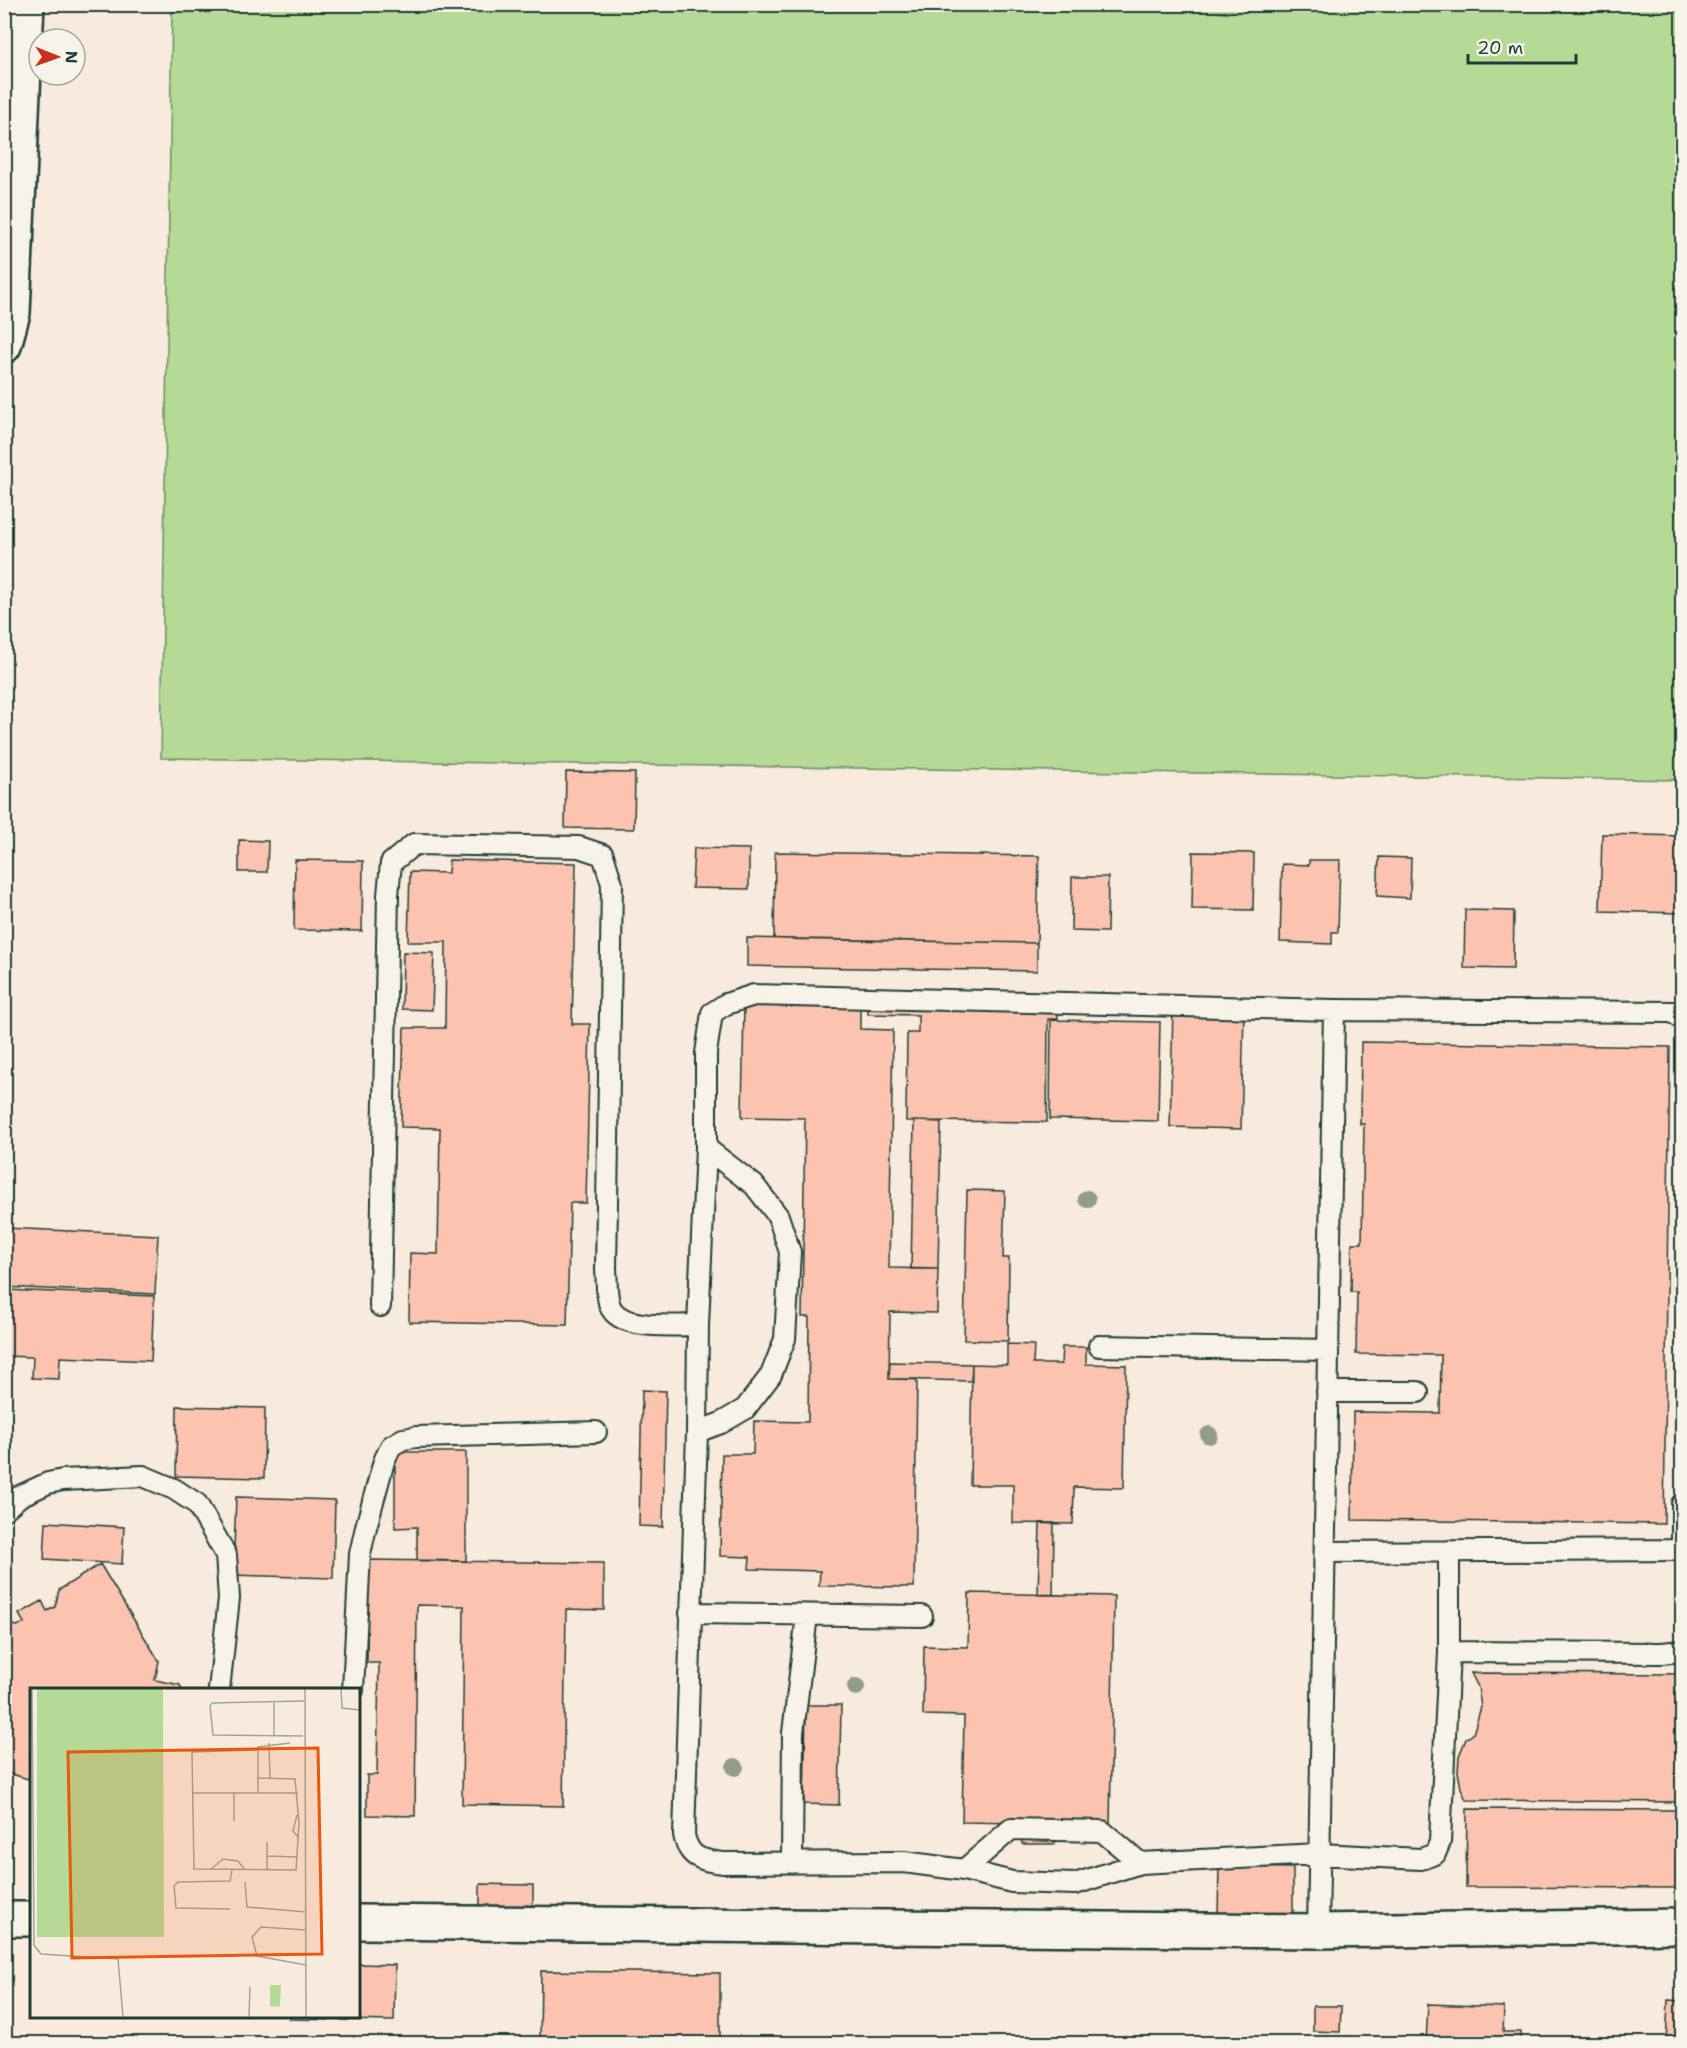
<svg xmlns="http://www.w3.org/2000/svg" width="1687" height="2048" font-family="'Shantell Sans',sans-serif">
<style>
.green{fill:#b5da96;stroke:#6a8c65;stroke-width:1.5}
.building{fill:#fcc4b0;stroke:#1f3d34;stroke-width:1.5}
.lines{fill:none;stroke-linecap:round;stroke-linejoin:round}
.lane-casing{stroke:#1f3d34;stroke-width:24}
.street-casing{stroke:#1f3d34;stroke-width:38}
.lane{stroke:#f7f3e8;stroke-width:20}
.street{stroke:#f7f3e8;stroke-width:33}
.tree{fill:#919c8b}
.inset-road{fill:none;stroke:#a1a599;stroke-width:1.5}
.view{fill:#e8590c;fill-opacity:0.15;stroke:#e8590c;stroke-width:3}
.inset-edge{fill:none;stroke:#1f3d34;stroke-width:3}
</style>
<rect width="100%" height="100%" fill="#f8eadd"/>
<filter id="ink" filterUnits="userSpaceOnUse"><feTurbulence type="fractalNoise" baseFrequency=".0167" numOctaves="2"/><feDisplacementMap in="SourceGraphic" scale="12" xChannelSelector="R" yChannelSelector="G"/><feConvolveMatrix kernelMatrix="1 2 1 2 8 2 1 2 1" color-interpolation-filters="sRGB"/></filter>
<g filter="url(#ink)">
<path class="green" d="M172 5H1682V780L161 758Z"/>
<path class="building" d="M566 772 635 773 634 829 565 828Z
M1602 834 1682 836V913L1600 911Z
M239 840 268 841 267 872H239Z
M694 848 749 849V889L692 888Z
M775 852 1039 856 1037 943 774 939Z
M1193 852 1254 853 1253 910 1192 909Z
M1379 857 1411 858 1410 898 1377 896Z
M295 860 363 861 362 931 294 930Z
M449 860 576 863 572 1024H590L586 1203H570L567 1325 409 1322 410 1253 438 1254 440 1128 401 1127 404 1028H445L446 942H408L410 872 448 873Z
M1309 860H1340L1338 932H1332V944L1280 942 1282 864 1309 865Z
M1072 877H1108L1107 932 1071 931Z
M1465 910 1514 911 1513 969 1464 968Z
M747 938 1037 943V971L747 966Z
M403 952 434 953 432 1010 402 1009Z
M868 1002 1058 1005V1019H1048L1047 1122 906 1121 907 1033H918V1015L868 1014Z
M744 1003 860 1005V1029L893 1030 889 1268 938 1269 937 1313 890 1312 889 1379H917L914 1587 819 1586 820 1571 749 1569 750 1557 720 1556 722 1454H753L754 1421 808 1422 809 1317H802L805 1118 742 1117Z
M1173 1009 1244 1011 1241 1129 1170 1127Z
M1051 1020 1160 1022 1158 1121 1050 1119Z
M1361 1042 1670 1047 1664 1524 1352 1520 1353 1412 1440 1413 1441 1355 1356 1354 1357 1292H1351L1352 1243H1362L1364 1124H1360Z
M914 1121 941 1122 938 1269H911Z
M967 1190 1005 1191 1003 1258H1009L1008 1341 964 1340Z
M4 1228 158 1235 155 1294 4 1287Z
M4 1290 154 1296 151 1361 60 1357 59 1379 32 1378 33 1357 4 1356Z
M1007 1344 1034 1345 1033 1364H1061L1062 1347H1086V1364L1126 1365 1124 1488 1074 1487 1073 1524 1013 1523V1485H970L972 1364 1007 1365Z
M890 1362 972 1364 971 1381 889 1379Z
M642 1390 666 1391 663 1527 639 1526Z
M177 1406 265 1408 264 1478 176 1476Z
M395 1452H466V1561L417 1560V1527L395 1528Z
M236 1497 335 1500 333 1578 233 1575Z
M46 1522 124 1527 122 1564 44 1559Z
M1040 1523H1054L1053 1595H1038Z
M368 1560 604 1563V1610L566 1609 563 1806 462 1804 464 1606 417 1605 415 1816 367 1815V1775H377L379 1663H367Z
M100 1564 159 1661 155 1680 180 1685 182 1690H32V1780L4 1772 7 1757H4V1623L17 1626 24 1623 19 1614 42 1601 47 1611 55 1607 59 1590Z
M969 1593 1114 1596 1110 1825 1055 1823V1844H1022V1823L962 1822 964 1716 923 1715 924 1646 968 1647Z
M1471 1673 1682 1674V1802L1466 1800 1461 1788 1458 1772 1459 1756 1466 1739 1473 1734 1481 1707 1478 1687Z
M806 1705H841L839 1805 804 1804Z
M1467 1809 1682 1810V1888L1466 1887Z
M1219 1867 1293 1868V1917L1218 1916Z
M480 1884 533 1885V1909H480Z
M358 1964 395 1965 394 2021 289 2019V2016H358Z
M541 1971 720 1973V2044H540Z
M1668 2000 1682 2001V2044H1666Z
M1428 2004 1504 2007 1503 2032H1521V2044H1426Z
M1313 2006H1341L1340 2032 1313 2031Z"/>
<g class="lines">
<g class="lane-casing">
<path id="lane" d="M380 1306 388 895 391 863 414 844 579 847 603 855 612 884 606 1269C607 1280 606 1296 610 1306 620 1331 676 1325 698 1325
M1099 1346 1328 1350
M1327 1392H1418
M697 1432 721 1423 745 1409 771 1375 785 1339 790 1252 778 1216 754 1185 706 1148
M4 1510 20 1496 48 1483 63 1480 143 1476 174 1489 197 1504 226 1555 229 1598 219 1690
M1682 1550V1504
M1449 1551V1652L1440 1842 1435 1854 1421 1859 1319 1854 1140 1863 1075 1884 1012 1882 964 1870 904 1862 723 1863C702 1860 689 1859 684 1835L697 1432 698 1325 706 1148V1053L712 1013 726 1004 754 995 1334 1010 1673 1012 1682 1019
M1325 1552 1682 1550
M690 1613 922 1616
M1449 1652 1662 1653 1682 1651
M353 1690 360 1554 366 1527 384 1461 391 1446 403 1439 416 1437 596 1432
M792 1863 793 1733 807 1615
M964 1870 1011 1829 1102 1831 1140 1863
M1318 1931 1334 1010"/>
</g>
<g class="street-casing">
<path id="street" d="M4 346 13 313 27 4
M4 1919H32
M358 1922 1318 1931 1682 1926"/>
</g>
<use href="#lane" class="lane"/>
<use href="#street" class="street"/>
</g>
<g class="tree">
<circle cx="1087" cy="1199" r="9"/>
<circle cx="1209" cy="1435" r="9"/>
<circle cx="856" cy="1687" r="9"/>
<circle cx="735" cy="1767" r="9"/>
</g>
</g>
<g transform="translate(30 1688)">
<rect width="330" height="330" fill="#f8eadd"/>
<path d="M7 1H133L134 249H7ZM240 297H251L250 319 240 318Z" fill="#b5da96"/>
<path class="inset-road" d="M2 1 4 257 11 266 88 271 93 329M275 1 276 329M311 1 312 20 330 22M244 14V48M273 48 183 47 180 18 182 15 274 13M239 55 240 90M227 62 162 64 164 181 266 182 269 135 265 91 228 90M162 105H268M204 105V133M228 105V59L260 55M267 127 263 143 268 149M237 154V182M237 168 267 169M180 182 193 171 208 173 215 182M215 194 217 219 276 224M200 221 146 220 144 198 148 194 200 193 202 182M276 242 231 239 222 249 227 268 276 277M219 329 220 299"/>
<path class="view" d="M288 60 292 266 42 270 38 64Z"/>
<rect width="330" height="330" class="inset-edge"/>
</g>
<rect width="1687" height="2048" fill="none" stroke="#f7f3e8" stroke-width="24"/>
<rect x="12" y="12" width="1663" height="2024" fill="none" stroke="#1f3d34" stroke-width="2" filter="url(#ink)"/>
<g transform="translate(57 57) rotate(91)"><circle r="28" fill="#f7f3e8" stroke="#a1aaa0" stroke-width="1.5"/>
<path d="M0-4.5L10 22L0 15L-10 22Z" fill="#c8321e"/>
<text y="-9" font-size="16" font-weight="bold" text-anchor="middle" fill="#1f3d34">N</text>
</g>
<path d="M1468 54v9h108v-9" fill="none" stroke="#1f3d34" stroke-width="3"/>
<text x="1477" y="54" font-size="18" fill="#1f3d34" stroke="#f7f3e8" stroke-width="4.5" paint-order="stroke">20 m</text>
</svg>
